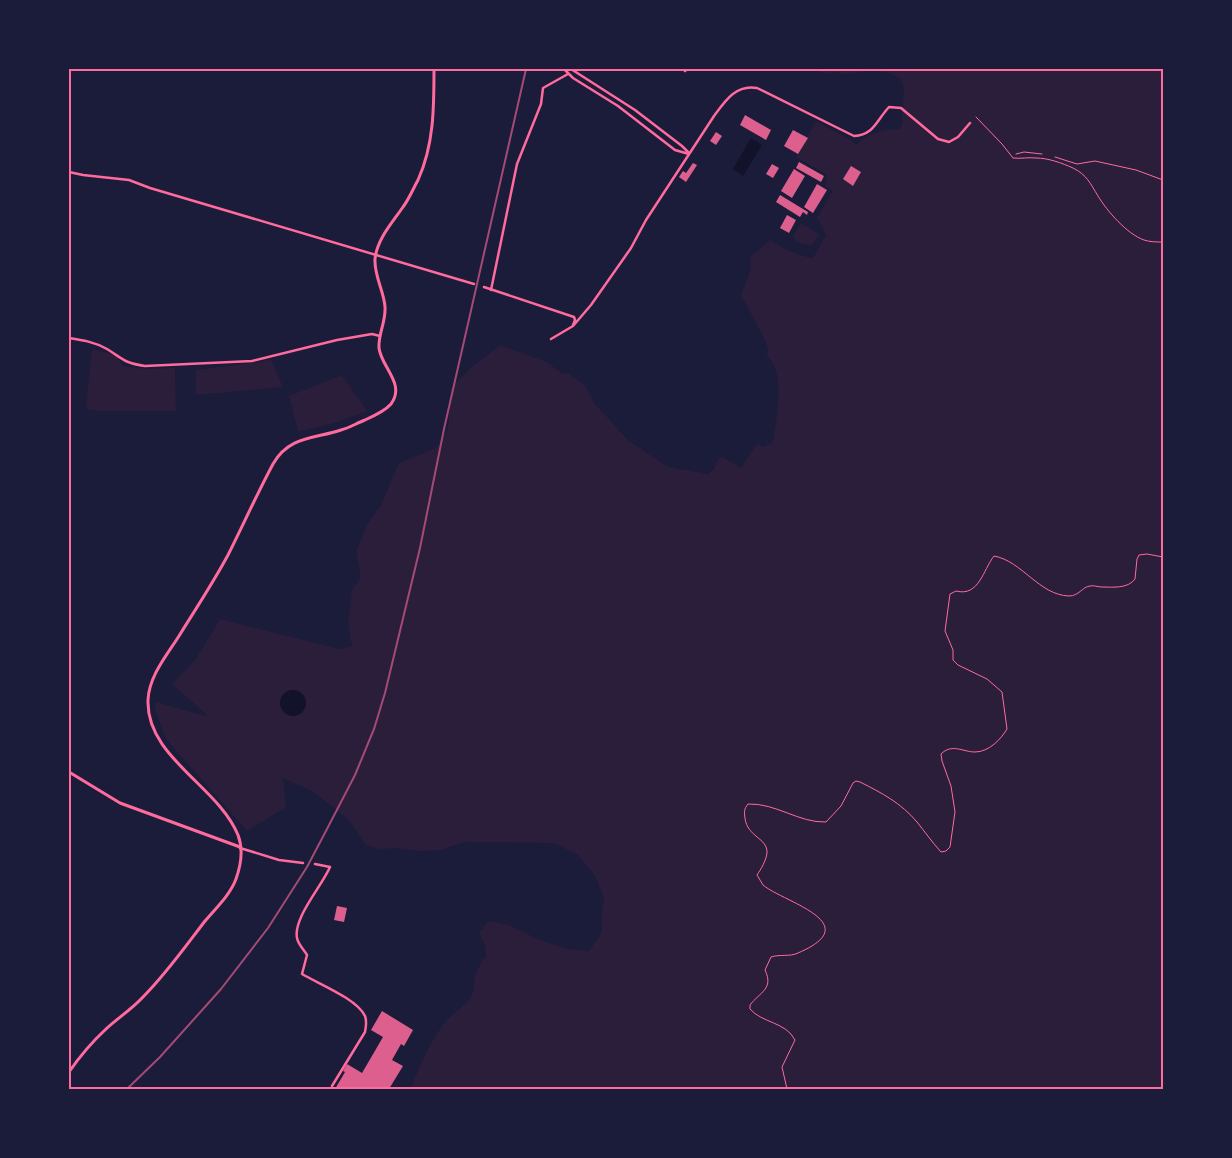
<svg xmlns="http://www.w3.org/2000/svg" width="1232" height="1158" font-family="'Fira Sans Condensed',sans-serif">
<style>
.green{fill:#2a1e3b}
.water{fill:#12122b}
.building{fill:#dd5f8e}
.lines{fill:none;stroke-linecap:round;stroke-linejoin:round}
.path{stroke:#ff6b9d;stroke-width:1}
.service{stroke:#ff6b9d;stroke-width:1}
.minor{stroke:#ff6b9d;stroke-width:2.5}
.tertiary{stroke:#ff6b9d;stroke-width:3}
.rail{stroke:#a44b75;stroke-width:2}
.neatline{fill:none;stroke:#ff6b9d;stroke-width:2}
</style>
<rect width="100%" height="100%" fill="#1b1b3a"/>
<path class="green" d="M817 69H1163V1089H413L412 1085C420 1066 433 1035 447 1020 455 1011 466 1006 472 995 475 989 473 983 475 976 477 969 481 962 486 956L485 946 479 932 489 921 509 925 540 940 568 949 589 951 602 932V911L604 898 595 876 578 855 554 843 465 842 440 850 419 851 399 848 380 849 366 845 350 821 314 792 283 778 286 807 247 831 166 739 155 710 156 702 205 716 207 715 172 684 196 659 220 619 340 649 352 646 348 624 352 590 361 577 356 551 368 523 381 505 399 463 436 448 448 429 451 388 473 366 500 345 547 362 563 374H569L576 379 586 387 595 404 628 440 668 467 708 474 714 469 718 459 723 457 741 468 757 444 763 447C766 445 771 444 773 440 774 438 774 432 775 429 778 409 784 371 767 356L768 350 766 342 741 295 749 274 751 267 750 257 770 240C784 249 796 255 813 258L826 235 817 218 833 191 825 186 827 175 796 157 816 121 851 140 856 145C866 134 884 129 899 129L903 124C901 111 903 105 904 93 906 63 860 72 842 74L839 72 823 73Z
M801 223 819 234 813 245 802 244 792 238Z
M93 349 115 355 123 366 146 369 175 368 176 411H100L86 409 91 355Z
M271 359 283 387 196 395V370L261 362Z
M342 375 367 411 335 423 298 432 289 396Z"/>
<path class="water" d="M751 138 762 145 743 176 733 169Z
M280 703a13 13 0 1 1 26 0a13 13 0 1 1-26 0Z"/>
<path class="building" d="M745 115 771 130 766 140 740 125Z
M793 130 808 138 798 154 784 146Z
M716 132 722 136 716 145 710 141Z
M799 162 824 176 821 182 796 168Z
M693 163 697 165 686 182 679 177 683 171 686 173Z
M772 164 779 168 773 178 766 174Z
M851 166 861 172 853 186 843 179Z
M794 169 805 176 792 198 781 191Z
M817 184 827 190 813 213 804 207Z
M780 195 808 212 807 215 803 212 800 217 776 202Z
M787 215 796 220 789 233 780 228Z
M337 906 347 908 344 922 334 920Z
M382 1011 413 1030 404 1046 401 1044 392 1060 403 1066 389 1089H335L345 1072 343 1071 347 1064 362 1073 383 1037 371 1030Z"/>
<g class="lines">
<path class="path" d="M1016 154 1024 152 1042 154
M1055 157 1077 164 1095 161 1136 170 1163 180"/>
<path class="service" d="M976 117 1002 144 1013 158C1021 159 1028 157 1036 158 1048 158 1062 163 1073 168 1087 175 1090 183 1098 196 1107 211 1127 234 1144 240 1150 242 1157 242 1163 242
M787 1089 782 1067 795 1040C786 1022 762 1023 750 1009V1005C760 992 774 989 765 970L771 957C780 954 790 957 798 953 868 923 783 902 763 885 761 882 759 878 757 875 761 869 766 861 767 853 768 838 747 837 745 818 744 812 744 809 748 804 776 803 799 823 826 822L841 806 853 783 856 781 860 782C882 793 901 803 917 822 925 832 932 842 941 852L946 851 950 847 955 812 951 786 942 761 941 754C952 743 963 752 975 752 989 752 1001 739 1007 729L1002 692 987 679 958 665 953 660V650L945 631 950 594 956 591C979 597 983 570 994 556 1022 561 1039 595 1069 596 1079 596 1082 587 1090 586 1093 585 1098 587 1102 587 1112 587 1128 589 1135 579L1137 559 1139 555 1147 554 1163 557"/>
<path class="minor" d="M564 69 573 78 618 106 675 150 689 154
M571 69 635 110 682 146 689 153
M685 71 687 69
M69 172 83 175 129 180 150 188 474 284
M484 287 574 317 575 320 573 325
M491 290 517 164 541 104 543 88 568 74
M69 338C82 340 95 342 107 349 123 359 124 363 145 366L252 361 337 340 372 334 380 336
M551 339 573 326 591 305 631 248 646 220 714 116C725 101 736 84 757 88L854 136C874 135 876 121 889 107L901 108 938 139 949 142 958 137 970 123
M240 848 279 860 303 863
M315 864 330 867C322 886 293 918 297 938 298 944 304 950 307 955L302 974C319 984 357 999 365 1016 367 1021 366 1027 365 1032L332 1086"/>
<path class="tertiary" d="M69 772 120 803 240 847
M69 1072C80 1056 92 1042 106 1029 118 1018 132 1009 143 997 166 974 185 947 205 921 216 908 230 895 236 879 241 865 243 848 238 835 218 786 146 757 148 700 149 676 167 655 179 636 195 610 213 583 228 555 243 525 257 494 273 464 289 436 314 439 341 430 349 428 357 423 365 420 374 416 385 411 391 404 406 384 381 367 379 348 378 334 386 322 385 307 384 291 374 276 375 259 377 239 392 223 403 207 409 199 413 189 418 180 434 145 434 107 434 69"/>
<path class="rail" d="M127 1089 160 1057 221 989 268 928 307 867 327 829 355 775 374 729 385 693 420 548 444 429 526 69"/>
</g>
<rect width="1232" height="1158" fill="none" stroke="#1b1b3a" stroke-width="140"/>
<rect x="70" y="70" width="1092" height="1018" class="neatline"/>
</svg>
